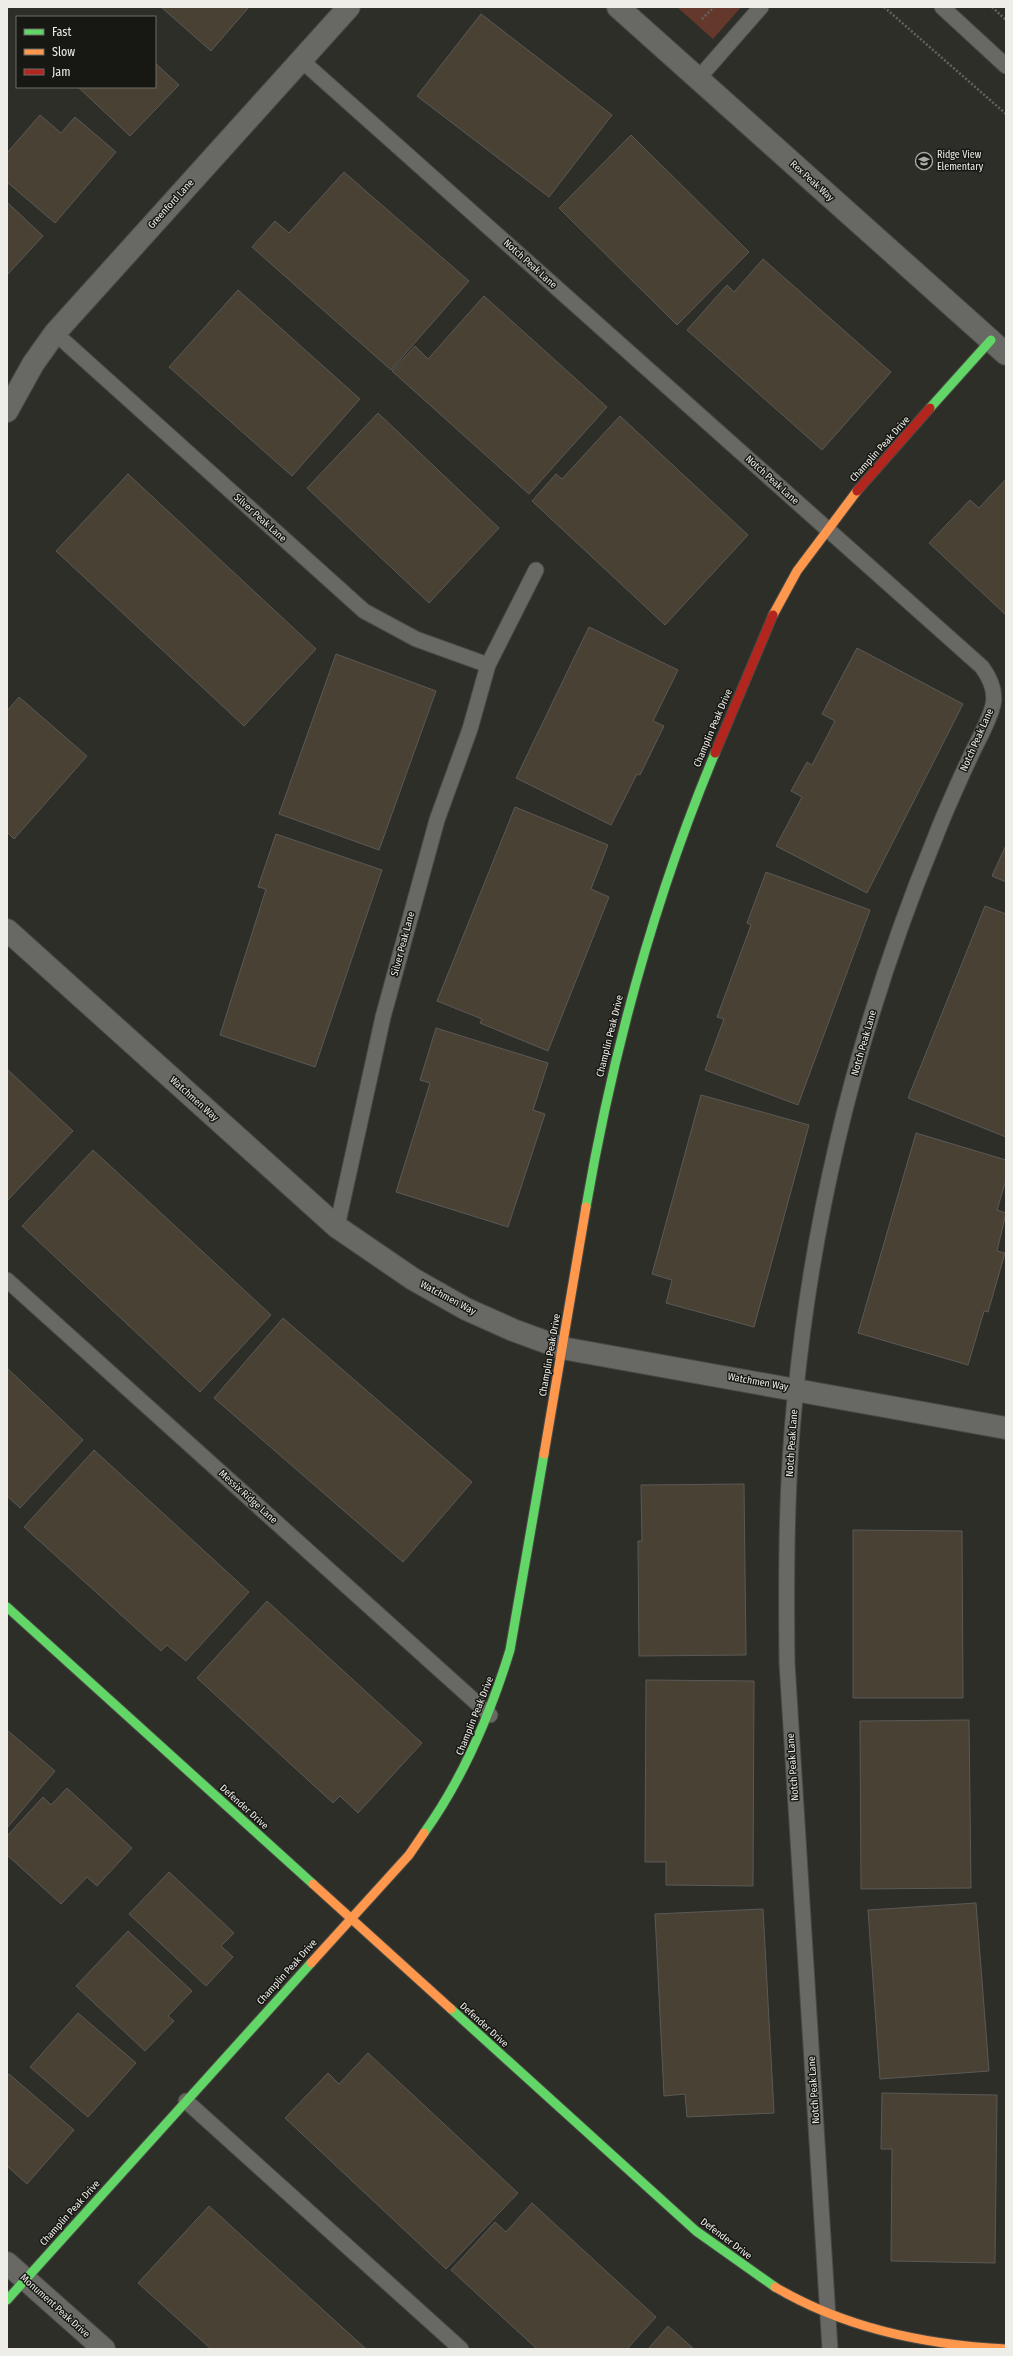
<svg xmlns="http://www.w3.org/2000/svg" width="1013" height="2356" font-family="'Fira Sans Condensed',sans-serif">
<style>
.green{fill:#64392c}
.building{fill:#494134;stroke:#5b5956}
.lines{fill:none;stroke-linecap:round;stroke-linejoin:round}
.lane-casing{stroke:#494945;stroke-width:17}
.street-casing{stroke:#494945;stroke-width:24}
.fast-casing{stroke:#494945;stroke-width:11}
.slow-casing{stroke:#494945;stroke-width:11}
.jam-casing{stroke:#494945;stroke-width:11}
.path{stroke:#64645f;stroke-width:2.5;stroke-dasharray:2 2;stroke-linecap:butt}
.lane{stroke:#686864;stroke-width:15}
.street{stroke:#686864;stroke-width:22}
.fast{stroke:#63d668;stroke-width:9}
.slow{stroke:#ff974d;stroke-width:9}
.jam{stroke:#b3261e;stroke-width:9}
.labels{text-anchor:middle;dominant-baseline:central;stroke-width:3;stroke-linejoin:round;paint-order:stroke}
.poi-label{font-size:10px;fill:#eeede8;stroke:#171713;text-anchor:start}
.street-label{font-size:10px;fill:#eeede8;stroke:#171713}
</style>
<rect width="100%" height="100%" fill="#2e2e29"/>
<path class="green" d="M677 7H741L713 39Z"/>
<path class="building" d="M161 7H249L211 51Z
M481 14 612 115 549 197 417 96Z
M155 63 179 85 130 136 78 87H155Z
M40 115 61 133 75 117 116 152 55 223 7 182V153Z
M631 135 749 252 677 325 559 208Z
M344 172 469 281 391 370 252 247 275 221 289 233Z
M7 202 43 236 7 275Z
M763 259 891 372 822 450 687 330 727 285 734 292Z
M238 290 360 399 292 476 169 367Z
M484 296 607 407 529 494 392 371 415 346 428 359Z
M378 413 499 528 429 603 307 488Z
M620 416 748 535 665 625 532 501 556 474 562 479Z
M128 474 316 649 244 726 56 551Z
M1006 479V615L929 543 970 500 979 508Z
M589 627 678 670 653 721 664 726 640 775 637 774 611 825 516 778Z
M857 648 963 704 867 893 776 846 802 797 791 791 807 762 812 765 835 721 822 714Z
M336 654 436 691 379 850 279 814Z
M19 697 87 756 14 839 7 832V711Z
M515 807 608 845 591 889 609 897 548 1051 480 1023 482 1019 437 1001Z
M276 834 382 870 315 1067 220 1035 266 889 258 887Z
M1006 845V882L992 876Z
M766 872 870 910 798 1105 705 1070 724 1019 717 1017 751 925 747 923Z
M985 906 1006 914V1137L908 1098Z
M436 1028 548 1063 533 1110 545 1114 508 1227 396 1192 430 1083 420 1080Z
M7 1069 73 1131 7 1201Z
M701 1095 809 1125 754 1327 666 1303 672 1280 652 1274Z
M916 1133 1006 1160V1180L997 1210 1006 1213 997 1251 1005 1253 988 1312 984 1311 968 1365 858 1333Z
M93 1150 271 1315 200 1392 22 1226Z
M283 1318 472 1482 403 1562 214 1398Z
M7 1368 83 1440 20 1508 7 1496Z
M94 1450 249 1592 186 1661 167 1645 161 1651 24 1527Z
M744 1484 746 1655 639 1656 638 1541H642L641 1485Z
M853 1530 962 1531 963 1698H853Z
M267 1601 422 1743 358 1813 340 1796 333 1803 197 1678Z
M646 1680 754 1681 753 1886 666 1885V1862H645Z
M969 1720 971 1888 861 1889 860 1721Z
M7 1730 55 1771 7 1828Z
M67 1788 132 1848 97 1886 87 1877 61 1904 7 1855V1836L43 1797 51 1805Z
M169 1872 234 1933 221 1946 233 1957 206 1986 129 1914Z
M976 1903 989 2071 880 2079 868 1910Z
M763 1909 774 2113 687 2117 685 2094 664 2096 655 1914Z
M128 1931 192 1991 168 2016 174 2021 145 2051 76 1986Z
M78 2013 136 2063 88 2117 30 2067Z
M368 2053 518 2193 446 2269 285 2118 328 2073 339 2084Z
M9 2074 74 2130 27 2184 7 2166V2076Z
M882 2093 997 2095 995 2263 891 2261 892 2149H881Z
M532 2203 656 2317 627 2349H537L451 2270 495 2222 506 2232Z
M209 2206 366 2349H211L138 2283Z
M668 2326 694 2349H648Z"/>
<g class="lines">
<g class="lane-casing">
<path id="lane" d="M942 7 1006 66
M301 60 982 667C990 678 996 691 993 705 989 722 979 738 972 753 959 781 946 809 935 838 863 1013 815 1200 796 1389 786 1480 786 1572 787 1663L830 2349
M697 80 761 7
M55 333 364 611 416 639 488 665
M337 1227 383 1017 437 820 470 729 488 665 536 570
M7 1280 490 1715
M186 2101 461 2349"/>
</g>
<g class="street-casing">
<path id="street" d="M618 7 1006 354
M7 411 33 364 55 333 349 7
M7 930 337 1227 413 1279 466 1309 513 1330 562 1348 1006 1428
M7 2263 104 2349"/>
</g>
<g class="fast-casing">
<path id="fast" d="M930 408 991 340
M586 1207C613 1051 654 899 715 753
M7 1607 313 1884
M424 1833C464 1777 490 1715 510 1650L544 1454
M451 2009 696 2231 775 2287
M7 2300 311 1963"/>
</g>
<g class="slow-casing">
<path id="slow" d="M773 615 797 571 857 491
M544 1454 586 1207
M313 1884 451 2009
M311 1963 409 1855 424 1833
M775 2287C846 2329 925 2345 1006 2349"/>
</g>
<g class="jam-casing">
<path id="jam" d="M857 491 930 408
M715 753 773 615"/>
</g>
<path class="path" d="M884 7 1006 114
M992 7 1006 20
M702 19 714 7"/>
<use href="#lane" class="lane"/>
<use href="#street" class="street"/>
<use href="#fast" class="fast"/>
<use href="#slow" class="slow"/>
<use href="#jam" class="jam"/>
</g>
<defs>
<g id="school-ring" transform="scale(0.9)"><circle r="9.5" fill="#171713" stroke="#abaaa5" stroke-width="1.5"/><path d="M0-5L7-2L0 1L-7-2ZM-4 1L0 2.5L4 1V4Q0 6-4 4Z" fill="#abaaa5"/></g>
</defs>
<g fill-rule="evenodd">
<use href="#school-ring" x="924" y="161"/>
</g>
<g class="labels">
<g class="poi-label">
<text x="937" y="155">Ridge View<tspan x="937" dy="12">Elementary</tspan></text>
</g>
<g class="street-label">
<text transform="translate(812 181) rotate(42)">Rex Peak Way</text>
<text transform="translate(171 204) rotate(-48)">Greenford Lane</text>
<text transform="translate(530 264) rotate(42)">Notch Peak Lane</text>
<text transform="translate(880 449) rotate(-48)">Champlin Peak Drive</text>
<text transform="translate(772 480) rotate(42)">Notch Peak Lane</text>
<text transform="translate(260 518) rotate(42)">Silver Peak Lane</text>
<text transform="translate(713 728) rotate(-67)">Champlin Peak Drive</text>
<text transform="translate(977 740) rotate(-66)">Notch Peak Lane</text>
<text transform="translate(403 944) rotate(-75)">Silver Peak Lane</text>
<text transform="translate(610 1036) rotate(-76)">Champlin Peak Drive</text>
<text transform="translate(864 1043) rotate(-74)">Notch Peak Lane</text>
<text transform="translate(194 1099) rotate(42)">Watchmen Way</text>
<text transform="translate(448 1298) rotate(28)">Watchmen Way</text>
<text transform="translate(550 1355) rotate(-80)">Champlin Peak Drive</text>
<text transform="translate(758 1382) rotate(10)">Watchmen Way</text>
<text transform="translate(792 1443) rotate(-86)">Notch Peak Lane</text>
<text transform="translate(248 1497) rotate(42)">Messix Ridge Lane</text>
<text transform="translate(475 1716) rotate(-68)">Champlin Peak Drive</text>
<text transform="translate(793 1767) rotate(-94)">Notch Peak Lane</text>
<text transform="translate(244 1807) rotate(42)">Defender Drive</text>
<text transform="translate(287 1972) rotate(-48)">Champlin Peak Drive</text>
<text transform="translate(484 2025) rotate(42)">Defender Drive</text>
<text transform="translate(814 2090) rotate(-94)">Notch Peak Lane</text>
<text transform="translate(70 2213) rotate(-48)">Champlin Peak Drive</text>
<text transform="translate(726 2239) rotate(37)">Defender Drive</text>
<text transform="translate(55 2306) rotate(42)">Monument Peak Drive</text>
</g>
</g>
<rect width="1013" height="2356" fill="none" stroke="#eeede8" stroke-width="16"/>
<rect x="16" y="16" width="140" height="72" fill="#171713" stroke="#6d6d68"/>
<rect x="24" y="29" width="20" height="6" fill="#63d668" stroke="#6d6d68"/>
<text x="52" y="36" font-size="12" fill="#eeede8">Fast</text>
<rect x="24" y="49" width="20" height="6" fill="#ff974d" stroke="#6d6d68"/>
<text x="52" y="56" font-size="12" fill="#eeede8">Slow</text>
<rect x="24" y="69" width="20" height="6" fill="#b3261e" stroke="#6d6d68"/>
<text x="52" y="76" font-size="12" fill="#eeede8">Jam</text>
</svg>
